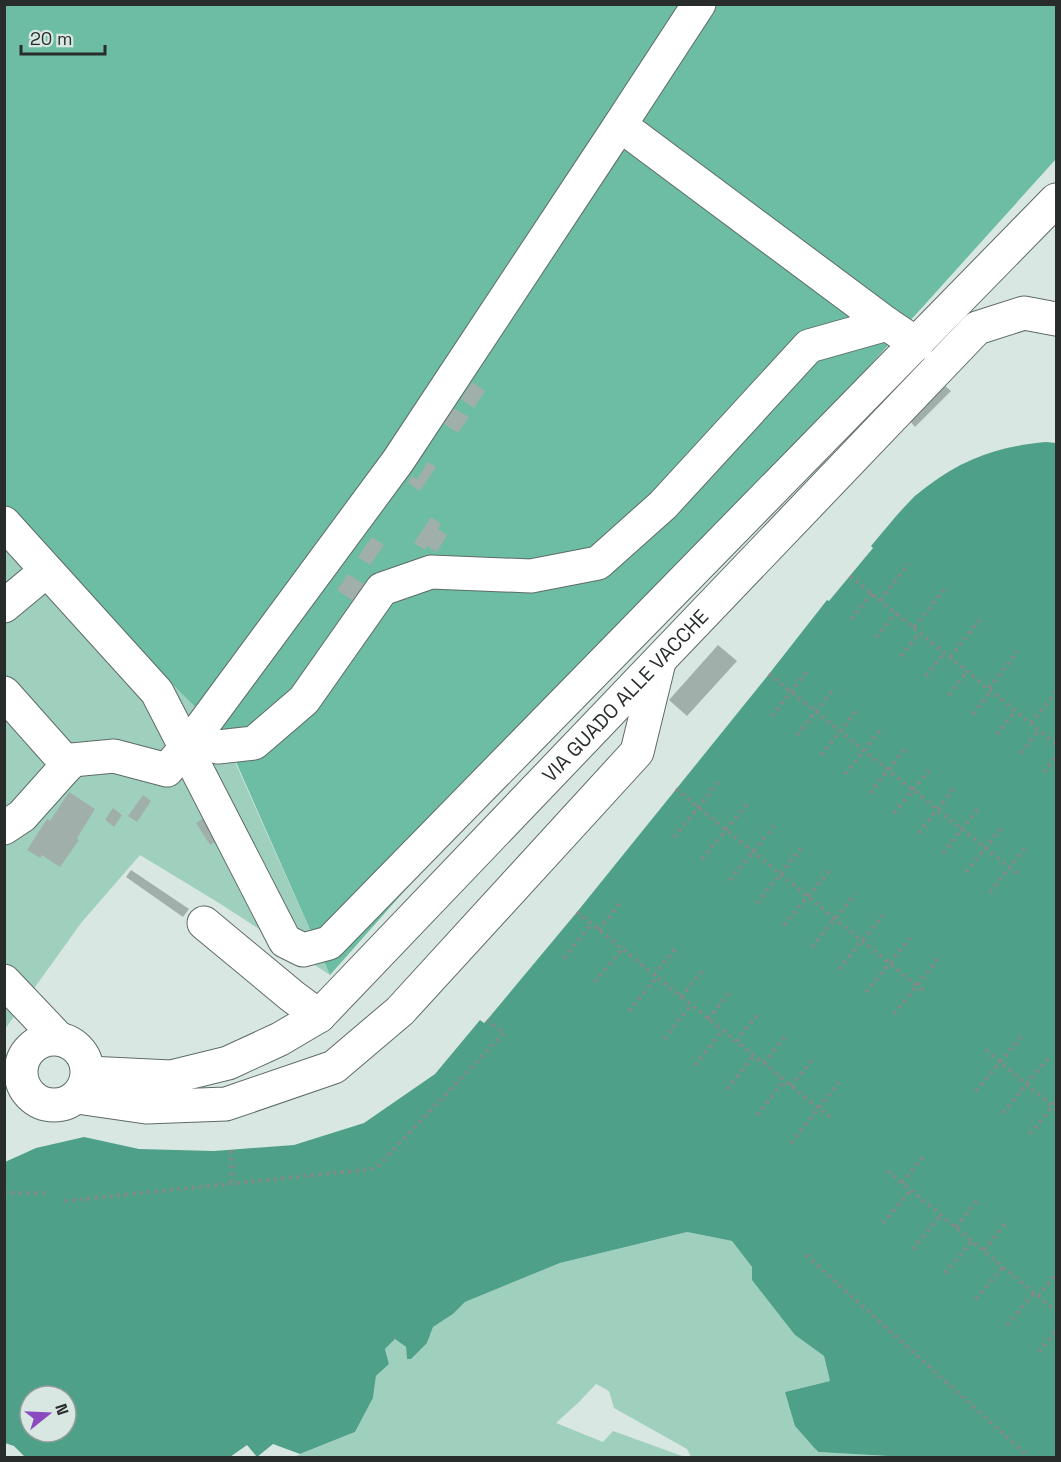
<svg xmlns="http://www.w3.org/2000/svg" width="1061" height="1462" font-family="'Space Grotesk',sans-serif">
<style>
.green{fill:#9fd0be}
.forest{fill:#6cbda3}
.water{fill:#4fa088;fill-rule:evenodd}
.building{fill:#a1afaa}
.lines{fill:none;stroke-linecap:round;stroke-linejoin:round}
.minor-casing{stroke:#5e6b66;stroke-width:35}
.path{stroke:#818b87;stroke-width:4;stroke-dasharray:3 4.5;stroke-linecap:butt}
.minor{stroke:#fff;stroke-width:33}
.labels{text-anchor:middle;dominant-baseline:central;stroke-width:4.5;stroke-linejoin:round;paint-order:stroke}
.street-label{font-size:20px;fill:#282d2b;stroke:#d9e7e2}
</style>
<rect width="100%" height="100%" fill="#d9e7e2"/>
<path class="green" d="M5 507 102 614 223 735 330 975 219 903 140 855 81 923 5 1029Z
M687 1232 732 1241 752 1267 795 1335 824 1356 830 1381 785 1392 817 1452 888 1456 882 1458 691 1457 687 1449 614 1408 609 1391 596 1384 579 1402 556 1423 603 1442 613 1431 685 1457 291 1458 355 1432 373 1398 376 1376 389 1364 385 1349 395 1339 406 1347 407 1359 427 1343 433 1327 453 1314 465 1302 560 1263Z"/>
<path class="forest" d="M5 5H1056V159L882 352 330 975 225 737 102 614 5 507Z"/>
<path class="water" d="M1046 442 1056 443V1457L889 1458 888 1456 818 1452 795 1426 785 1392 830 1381 824 1356 795 1335 752 1280V1267L732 1241 687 1232 560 1263 465 1302 453 1314 433 1327 427 1343 411 1359H407L406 1347 395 1339 385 1349 389 1364 376 1376 373 1398 355 1432 300 1454 273 1444 257 1457 247 1445 230 1457 26 1458 14 1446 5 1443V1162L36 1148 84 1137 139 1149 214 1151 294 1145 364 1123 435 1074 480 1020 484 1023 487 1020 577 912 769 674 827 600 829 601 873 548 871 546C884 531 897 514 911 500 916 494 923 490 929 485 965 458 1001 446 1046 442ZM30 1396H66V1432H30Z"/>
<path class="building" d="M472 382 485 391 474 408 461 399Z
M944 385 951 391 915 427 910 421Z
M453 408 469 417 458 433 443 423Z
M428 462 436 467 420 491 408 483 412 476 417 479Z
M431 517 441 524 438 529 447 535 437 552 427 546 425 550 414 543Z
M372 537 384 545 370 565 358 557Z
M348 574 365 585 353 601 337 590Z
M718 645 737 661 687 716 669 700Z
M69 792 95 809 77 838 79 840 60 867 42 855 40 858 27 850 47 819 50 821Z
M143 795 151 801 137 822 128 816Z
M113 808 122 815 114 827 105 820Z
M209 815 223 836 210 845 196 823Z
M131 870 189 909 183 917 126 877Z"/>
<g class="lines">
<g class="minor-casing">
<g id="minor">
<path d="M620 125 699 4"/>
<path d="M4 523 157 692 285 941 303 950 329 943 1056 200"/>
<path d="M4 606 39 577"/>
<path d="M4 693 68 765"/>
<path d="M192 740 218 747 254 743 304 700 382 589 431 572 531 576 598 563 663 505 809 346 887 324"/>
<path d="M4 828 22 816 72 760 114 756 167 770 192 740 398 461 620 125 887 324 917 344"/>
<path id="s1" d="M204 923 292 996 319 1016 977 328 1024 313 1056 319"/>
<path d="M4 981 59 1039"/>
<circle cx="54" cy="1072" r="33"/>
<path d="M88 1073 171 1077 228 1063 280 1039 319 1016"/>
<path d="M77 1097 146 1107 226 1104 334 1067 400 1011 637 752 659 662"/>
</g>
</g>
<path class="path" d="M850 576 1056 744
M880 600 909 564
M851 619 872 593
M914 627 944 590
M876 637 896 613
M901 656 920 633
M950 657 980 620
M769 674 1020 876
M926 676 944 653
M989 688 1018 651
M949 695 967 671
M973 714 991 691
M772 716 809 669
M1031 723 1056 692
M997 734 1016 711
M797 735 833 690
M1021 753 1039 730
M821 755 858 709
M1044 772 1056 757
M845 774 881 729
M676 789 926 993
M870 793 905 749
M894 813 930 769
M919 833 954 788
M674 837 720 780
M943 853 978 809
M702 859 747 804
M966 872 1002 827
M730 880 774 826
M990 892 1026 847
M757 903 801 848
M577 912 831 1118
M784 925 829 871
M599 930 621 902
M812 947 855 894
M564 958 591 924
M839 969 883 915
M654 975 675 949
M595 982 622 949
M866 992 910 938
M681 997 703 970
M629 1011 657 977
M894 1014 938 959
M708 1019 729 993
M664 1039 691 1005
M736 1041 757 1015
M986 1050 1056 1109
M764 1063 785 1037
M695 1065 723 1030
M791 1086 812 1060
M727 1089 754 1056
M976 1091 1021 1037
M1003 1113 1048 1058
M757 1115 785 1080
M1030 1134 1056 1102
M791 1143 839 1082
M231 1150 232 1182
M888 1171 1056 1311
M902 1183 923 1157
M4 1193H48
M65 1201 372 1169 378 1166 504 1033 487 1020
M883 1223 911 1190
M956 1227 977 1201
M913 1249 941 1215
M984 1250 1005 1224
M806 1255 1030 1458
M945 1273 972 1241
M1038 1296 1056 1274
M976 1299 1003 1267
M1007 1325 1034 1293
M1039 1352 1056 1331"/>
<use href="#minor" class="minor"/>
</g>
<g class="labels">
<g class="street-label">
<text stroke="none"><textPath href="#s1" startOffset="591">VIA GUADO ALLE VACCHE</textPath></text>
</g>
</g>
<rect width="1061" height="1462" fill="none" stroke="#282d2b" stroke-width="12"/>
<g transform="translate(48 1414) rotate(72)"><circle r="28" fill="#d9e7e2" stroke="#929d99" stroke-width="1.5"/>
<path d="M0-4.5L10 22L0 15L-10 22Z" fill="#8b4abf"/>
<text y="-9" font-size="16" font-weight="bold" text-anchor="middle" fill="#282d2b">N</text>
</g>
<path d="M21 45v9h84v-9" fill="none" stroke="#282d2b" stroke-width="3"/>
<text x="30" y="45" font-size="18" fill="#282d2b" stroke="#d9e7e2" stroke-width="4.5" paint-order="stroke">20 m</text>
</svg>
